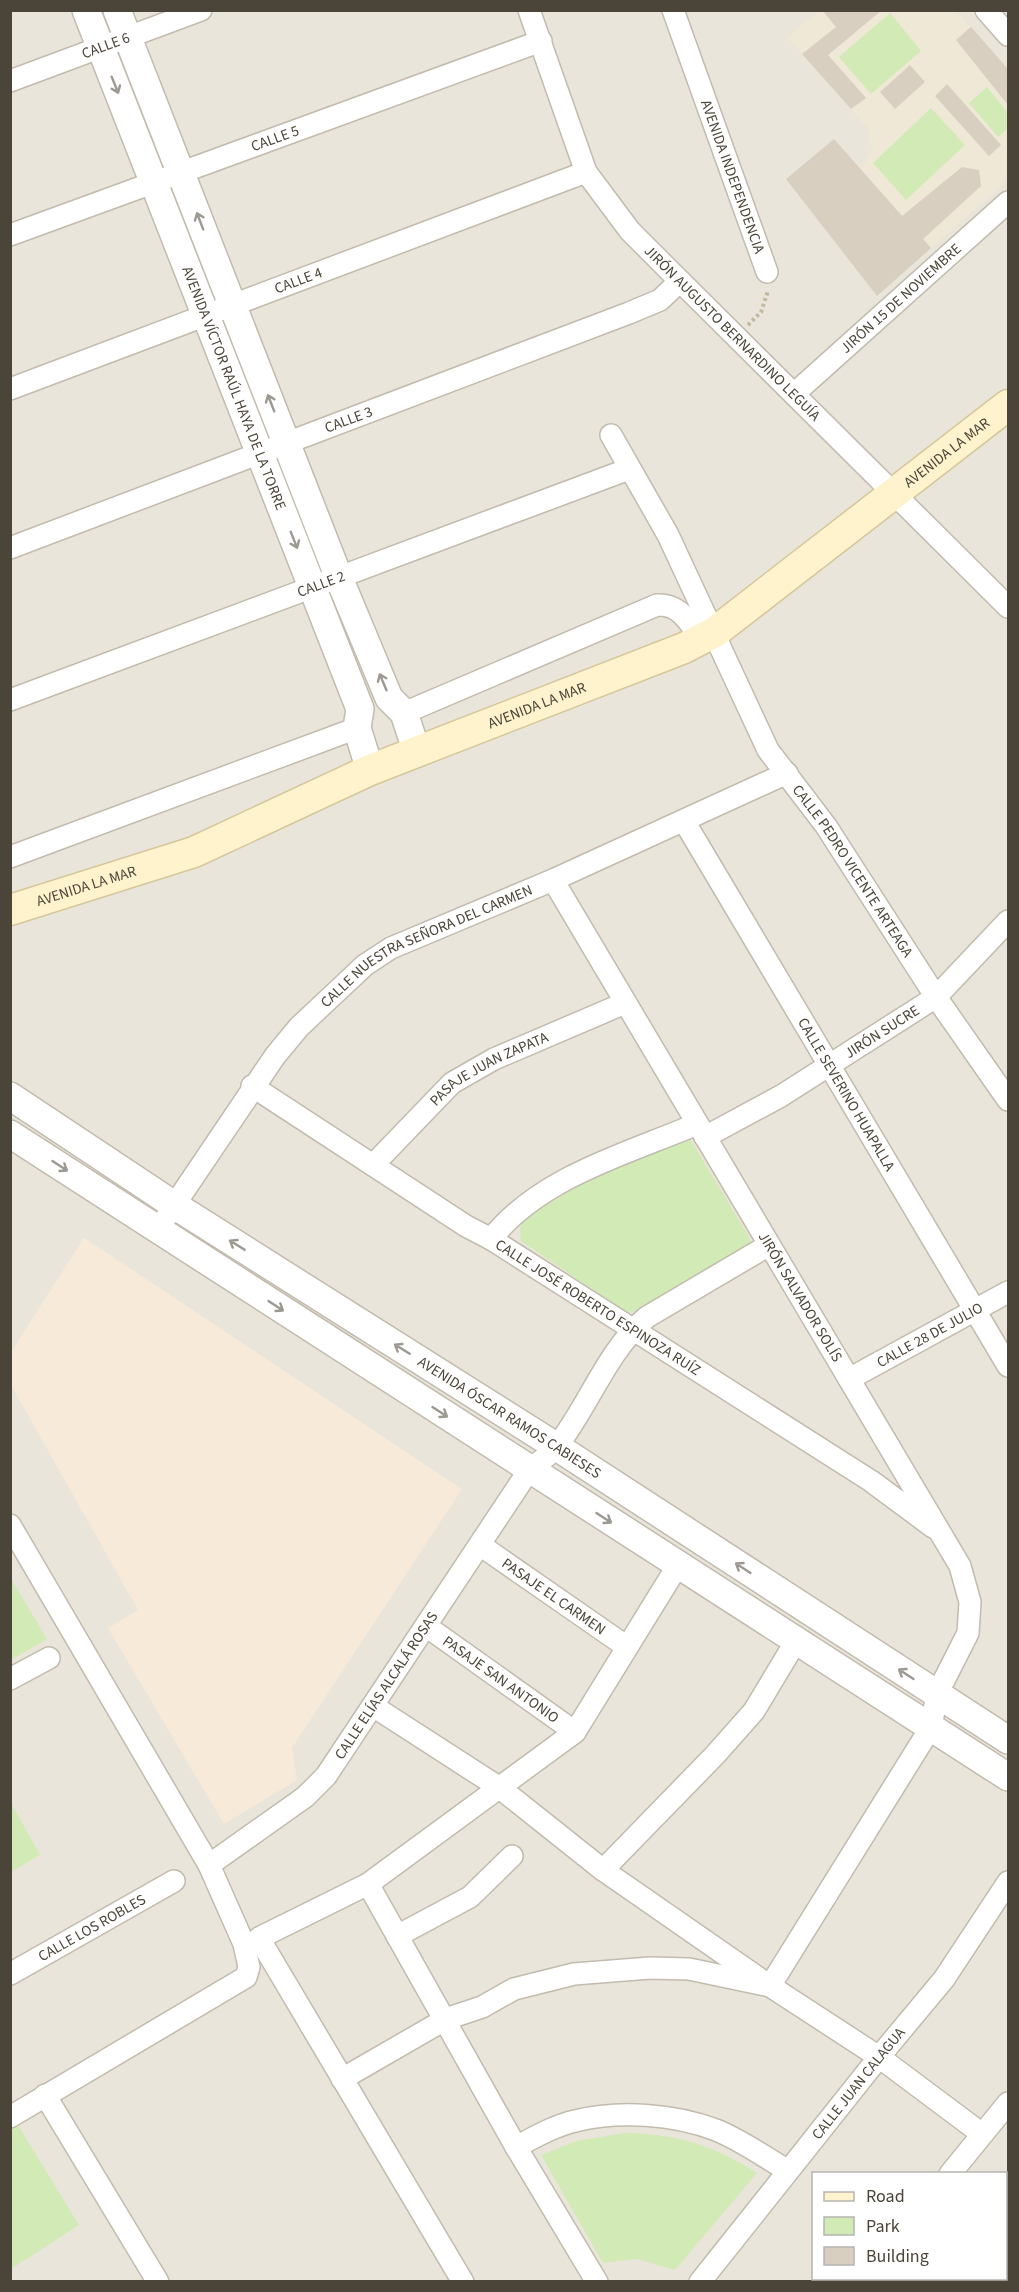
<svg xmlns="http://www.w3.org/2000/svg" width="1019" height="2292" font-family="'Source Sans 3',sans-serif">
<style>
.residential{fill:#eae5da;fill-rule:evenodd}
.commercial{fill:#f7ead8}
.education{fill:#efe8d6}
.green{fill:#d2eab5}
.building{fill:#d8cfc1}
.lines{fill:none;stroke-linecap:round;stroke-linejoin:round}
.minor-casing{stroke:#c2bbae;stroke-width:24}
.tertiary-casing{stroke:#c2bbae;stroke-width:30}
.secondary-casing{stroke:#d6c79b;stroke-width:33}
.path{stroke:#c4b79f;stroke-width:4;stroke-dasharray:3 3;stroke-linecap:butt}
.minor{stroke:#fff;stroke-width:21}
.tertiary{stroke:#fff;stroke-width:27}
.secondary{stroke:#fff3cd;stroke-width:30}
.oneway{stroke:#9c9892}
.labels{text-anchor:middle;dominant-baseline:central;stroke-width:4.5;stroke-linejoin:round;paint-order:stroke}
.street-label{font-size:15px;fill:#4b4439;stroke:#fff}
</style>
<rect width="100%" height="100%" fill="#f6f3ec"/>
<path class="residential" d="M11 11H1008V2281L11 2282ZM814 2174H1006V2278H814Z"/>
<path class="commercial" d="M84 1238 462 1489 292 1748 297 1780 224 1824 108 1628 138 1610 11 1385V1352Z"/>
<path class="education" d="M818 11H956L1008 69V180L931 248 861 169 872 151 869 130 787 37Z"/>
<path class="green" d="M890 13 921 51 871 94 839 57Z
M987 87 1008 113V128L998 137 969 103Z
M931 108 965 145 906 200 873 163Z
M689 1137 749 1237 751 1245 641 1311 626 1312 521 1241 520 1228 524 1217 587 1181Z
M10 1577 47 1639 11 1660H10Z
M10 1801 40 1855 11 1872H10Z
M16 2122 79 2225 11 2269 10 2126Z
M624 2133C679 2134 712 2145 757 2173L675 2270 637 2259 603 2263 541 2155 576 2141Z"/>
<path class="building" d="M822 10H882L828 55 866 98 851 109 802 54 836 27Z
M971 27 1008 69V105L956 40Z
M910 65 925 82 895 109 880 92Z
M947 84 1001 145 989 156 935 96Z
M834 139 902 216 962 167 979 170 981 186 923 239 931 248 877 296 786 179Z"/>
<g class="lines">
<g class="minor-casing">
<g id="minor">
<path id="s1" d="M529 10 586 172 630 231 680 281 1008 607"/>
<path id="s2" d="M673 10 767 272"/>
<path d="M986 10 1008 35"/>
<path id="s3" d="M10 81 201 10"/>
<path id="s4" d="M10 235 541 41"/>
<path id="s5" d="M10 389 586 172"/>
<path id="s6" d="M795 393 1008 202"/>
<path id="s7" d="M611 435 668 535 768 750 826 826 936 997 1008 1100"/>
<path id="s8" d="M10 548 629 313 660 300 680 281"/>
<path id="s9" d="M10 700 629 469"/>
<path d="M404 713 657 605C681 604 688 622 702 639"/>
<path id="s10" d="M684 821 1008 1366"/>
<path d="M10 857 357 728"/>
<path id="s11" d="M252 1086 466 1226 491 1239 871 1481 933 1527"/>
<path id="s12" d="M705 1137 781 1096 936 997 1008 921"/>
<path id="s13" d="M373 1165 452 1083 494 1059 625 1003"/>
<path id="s14" d="M167 1216 275 1056 299 1027 365 965 391 948 553 880 787 773"/>
<path d="M491 1239C540 1177 626 1154 697 1124"/>
<path id="s15" d="M849 1379 1008 1292"/>
<path d="M10 1525 209 1865 244 1944 249 1967 246 1977 10 2117"/>
<path id="s16" d="M480 1545 627 1647"/>
<path id="s17" d="M426 1626 575 1732"/>
<path d="M10 1679 49 1658"/>
<path d="M373 1706 500 1788 603 1870 770 1986 879 2057 982 2134"/>
<path id="s18" d="M209 1865 305 1797 326 1776 529 1470C538 1463 550 1455 557 1446 590 1404 606 1352 647 1317L769 1245"/>
<path d="M603 1870 715 1755 754 1711 796 1641"/>
<path d="M368 1884 516 2147 597 2282"/>
<path d="M397 1936 470 1897 512 1856"/>
<path id="s19" d="M10 1974 174 1881"/>
<path d="M342 2079 446 2019 482 2007 514 1989 574 1974 650 1968 689 1969 770 1986 931 1727 937 1694 968 1633 970 1602 960 1566 553 880"/>
<path d="M45 2095 158 2282"/>
<path d="M516 2147C535 2137 554 2126 575 2121 619 2110 674 2114 716 2130 741 2140 765 2157 788 2171"/>
<path d="M950 2174 1008 2103"/>
<path d="M1006 2203 1008 2205"/>
<path d="M463 2282 259 1938 368 1884 575 1732 678 1565"/>
<path id="s20" d="M700 2282 879 2057 944 1979 1008 1882"/>
<path d="M863 2282 865 2278"/>
</g>
</g>
<g class="tertiary-casing">
<g id="tertiary">
<path id="s21" d="M86 10 360 709 357 728 370 770"/>
<path d="M117 10 339 578 389 698 404 713 417 752"/>
<path id="s22" d="M10 1096 174 1205 557 1447 1008 1740"/>
<path d="M10 1134 1008 1777"/>
</g>
</g>
<g class="secondary-casing">
<g id="secondary">
<path id="s23" d="M10 910 194 852 370 770 684 648 715 632 1008 405"/>
</g>
</g>
<path class="path" d="M748 325 761 312 768 291"/>
<use href="#minor" class="minor"/>
<use href="#tertiary" class="tertiary"/>
<use href="#secondary" class="secondary"/>
</g>
<defs><path id="oneway-shaft" d="M-6 0H5M1.5-3L5.5 0L1.5 3" fill="none" stroke-width="1.6" stroke-linecap="round" stroke-linejoin="round" transform="scale(1.5)"/></defs>
<g class="oneway">
<use href="#oneway-shaft" transform="translate(115 85) rotate(68)"/>
<use href="#oneway-shaft" transform="translate(200 221) rotate(-111)"/>
<use href="#oneway-shaft" transform="translate(271 403) rotate(-111)"/>
<use href="#oneway-shaft" transform="translate(294 540) rotate(68)"/>
<use href="#oneway-shaft" transform="translate(383 682) rotate(-113)"/>
<use href="#oneway-shaft" transform="translate(60 1166) rotate(33)"/>
<use href="#oneway-shaft" transform="translate(237 1245) rotate(-148)"/>
<use href="#oneway-shaft" transform="translate(276 1306) rotate(33)"/>
<use href="#oneway-shaft" transform="translate(402 1349) rotate(-148)"/>
<use href="#oneway-shaft" transform="translate(440 1412) rotate(33)"/>
<use href="#oneway-shaft" transform="translate(604 1518) rotate(33)"/>
<use href="#oneway-shaft" transform="translate(743 1568) rotate(-147)"/>
<use href="#oneway-shaft" transform="translate(906 1674) rotate(-147)"/>
</g>
<g class="labels">
<g class="street-label">
<text stroke="none"><textPath href="#s3" startOffset="102">CALLE 6</textPath></text>
<text stroke="none"><textPath href="#s4" startOffset="282">CALLE 5</textPath></text>
<text stroke="none"><textPath href="#s2" startOffset="177">AVENIDA INDEPENDENCIA</textPath></text>
<text stroke="none"><textPath href="#s5" startOffset="308">CALLE 4</textPath></text>
<text stroke="none"><textPath href="#s6" startOffset="142">JIRÓN 15 DE NOVIEMBRE</textPath></text>
<text stroke="none"><textPath href="#s1" startOffset="390">JIRÓN AUGUSTO BERNARDINO LEGUÍA</textPath></text>
<text stroke="none"><textPath href="#s21" startOffset="406">AVENIDA VÍCTOR RAÚL HAYA DE LA TORRE</textPath></text>
<text stroke="none"><textPath href="#s8" startOffset="362">CALLE 3</textPath></text>
<text stroke="none"><textPath href="#s23" startOffset="1052">AVENIDA LA MAR</textPath></text>
<text stroke="none"><textPath href="#s9" startOffset="332">CALLE 2</textPath></text>
<text stroke="none"><textPath href="#s23" startOffset="566">AVENIDA LA MAR</textPath></text>
<text stroke="none"><textPath href="#s7" startOffset="500">CALLE PEDRO VICENTE ARTEAGA</textPath></text>
<text stroke="none"><textPath href="#s23" startOffset="80">AVENIDA LA MAR</textPath></text>
<text stroke="none"><textPath href="#s14" startOffset="384">CALLE NUESTRA SEÑORA DEL CARMEN</textPath></text>
<text stroke="none"><textPath href="#s12" startOffset="206">JIRÓN SUCRE</textPath></text>
<text stroke="none"><textPath href="#s13" startOffset="153">PASAJE JUAN ZAPATA</textPath></text>
<text stroke="none"><textPath href="#s10" startOffset="318">CALLE SEVERINO HUAPALLA</textPath></text>
<text transform="translate(800 1297) rotate(59)">JIRÓN SALVADOR SOLÍS</text>
<text stroke="none"><textPath href="#s11" startOffset="411">CALLE JOSÉ ROBERTO ESPINOZA RUÍZ</textPath></text>
<text stroke="none"><textPath href="#s15" startOffset="92">CALLE 28 DE JULIO</textPath></text>
<text stroke="none"><textPath href="#s22" startOffset="594">AVENIDA ÓSCAR RAMOS CABIESES</textPath></text>
<text stroke="none"><textPath href="#s16" startOffset="90">PASAJE EL CARMEN</textPath></text>
<text stroke="none"><textPath href="#s17" startOffset="92">PASAJE SAN ANTONIO</textPath></text>
<text stroke="none"><textPath href="#s18" startOffset="256">CALLE ELÍAS ALCALÁ ROSAS</textPath></text>
<text stroke="none"><textPath href="#s19" startOffset="94">CALLE LOS ROBLES</textPath></text>
<text stroke="none"><textPath href="#s20" startOffset="254">CALLE JUAN CALAGUA</textPath></text>
</g>
</g>
<rect width="1019" height="2292" fill="none" stroke="#4b4439" stroke-width="24"/>
<rect x="812" y="2172" width="195" height="108" fill="#ffffff" stroke="#b7b4b0" stroke-width="1.5"/>
<rect x="824" y="2192" width="30" height="9" fill="#fff3cd" stroke="#b7b4b0" stroke-width="1.5"/>
<text x="866" y="2202" font-size="18" fill="#4b4439">Road</text>
<rect x="824" y="2217" width="30" height="18" fill="#d2eab5" stroke="#b7b4b0" stroke-width="1.5"/>
<text x="866" y="2232" font-size="18" fill="#4b4439">Park</text>
<rect x="824" y="2247" width="30" height="18" fill="#d8cfc1" stroke="#b7b4b0" stroke-width="1.5"/>
<text x="866" y="2262" font-size="18" fill="#4b4439">Building</text>
</svg>
